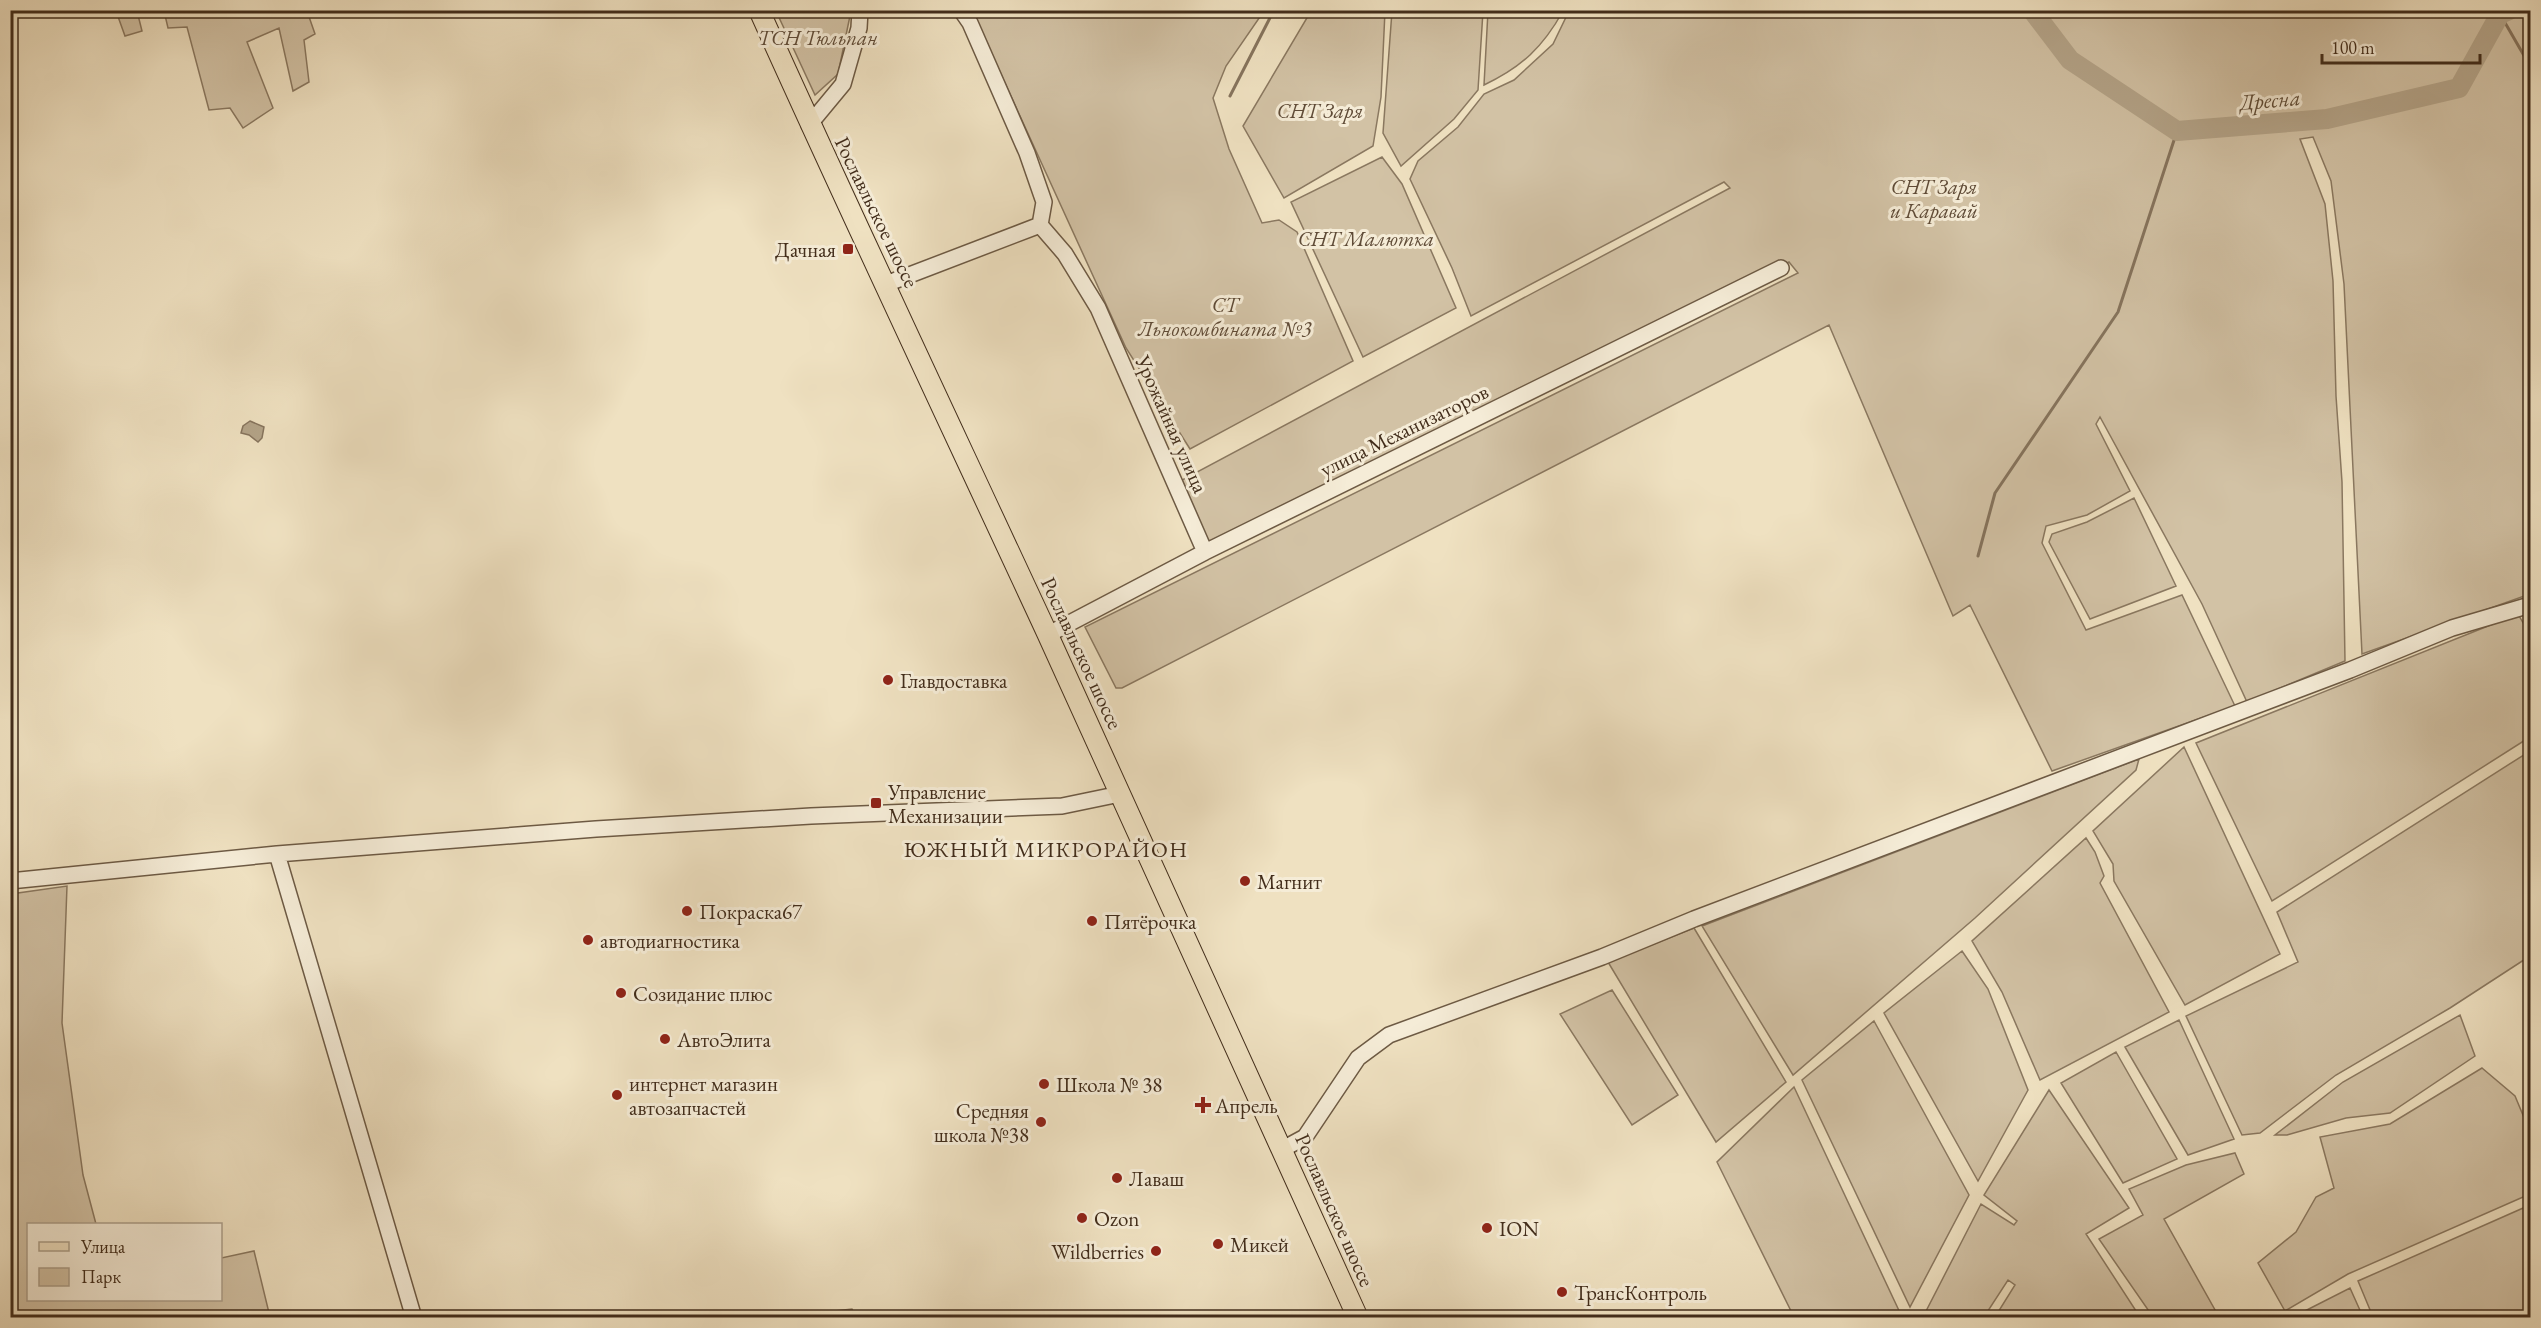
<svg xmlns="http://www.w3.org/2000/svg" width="2541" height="1328" font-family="'EB Garamond',serif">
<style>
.green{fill:#d2c2a5;stroke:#8a7860;stroke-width:1.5}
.water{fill:#b4a489;stroke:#86745d;stroke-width:1.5}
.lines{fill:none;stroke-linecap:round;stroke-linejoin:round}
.stream{stroke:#86745d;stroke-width:3}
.river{stroke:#b4a489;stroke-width:20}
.minor-casing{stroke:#6d5a44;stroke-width:18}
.major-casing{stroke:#422d1b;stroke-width:22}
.minor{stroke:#f5ecd7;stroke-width:15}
.major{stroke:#efe1c1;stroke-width:20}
.poi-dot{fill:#8f2418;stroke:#f5ecd7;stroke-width:2}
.labels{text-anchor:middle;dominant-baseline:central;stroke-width:6;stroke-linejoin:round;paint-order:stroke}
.park-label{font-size:21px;font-style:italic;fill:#5f4b37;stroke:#f5ecd7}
.street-label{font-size:21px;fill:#422d1b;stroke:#f5ecd7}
.poi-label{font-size:21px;fill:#422d1b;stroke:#f5ecd7;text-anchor:start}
.water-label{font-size:22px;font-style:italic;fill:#5e4b36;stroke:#f5ecd7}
.neighbourhood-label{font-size:22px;letter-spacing:1.5px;fill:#422d1b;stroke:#f5ecd7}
</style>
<rect width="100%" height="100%" fill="#efe1c1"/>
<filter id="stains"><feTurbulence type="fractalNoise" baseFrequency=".00333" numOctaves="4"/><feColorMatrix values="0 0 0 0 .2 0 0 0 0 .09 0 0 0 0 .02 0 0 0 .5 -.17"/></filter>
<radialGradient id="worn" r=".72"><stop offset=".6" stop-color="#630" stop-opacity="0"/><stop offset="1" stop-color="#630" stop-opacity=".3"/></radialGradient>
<path class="green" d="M116 11H137L142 31 125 36Z
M164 11H307L315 34 304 40 309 82 293 91 279 28 247 42 273 108 243 128 230 108 209 110 187 27 168 28Z
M776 11H851L838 74 815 95Z
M972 11H1264L1226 66 1213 98 1229 149 1262 223 1279 220 1297 232 1353 361 1190 449 1126 348Z
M1311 11H1385L1381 97 1373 146 1284 198 1243 126Z
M1392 11H1483L1478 90 1454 119 1401 166 1383 133Z
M1488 11H1563C1543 47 1522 67 1484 85Z
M1569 11H2530V594L2362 654 2344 284 2331 181 2313 137 2300 139 2325 204 2333 281 2336 396 2342 482 2345 661 2247 702 2202 604 2100 417 2096 424 2130 491 2087 515 2046 526 2042 543 2086 630 2182 595 2235 706 2052 771 1970 605 1953 616 1829 325 1122 688H1116L1085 627 1798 273 1789 262 1212 552 1182 480 1730 188 1724 182 1471 316 1452 268 1410 179 1418 161 1458 127 1484 94 1514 80 1553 44Z
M1382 157 1402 184 1456 308 1363 357 1291 202Z
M2134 498 2176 586 2090 619 2049 542 2052 534 2087 522Z
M2518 614 2530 635V737L2272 901 2196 743Z
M2184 747 2280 954 2185 1005 2114 881 2113 864 2093 831Z
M2530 751V956L2450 1008 2336 1075 2260 1133 2242 1135 2186 1016 2298 962 2277 912Z
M2139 759 2136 770 1975 918 1793 1075 1702 926Z
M2086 838 2095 852 2104 876 2100 883 2169 1012 2040 1080 2002 992 1972 941Z
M67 886 62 1023 83 1175 96 1224H28V1300H220L221 1258 254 1251 270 1317H11V894Z
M1694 928 1786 1082 1716 1142 1608 962Z
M1962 951 1988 989 2028 1090 1978 1181 1884 1013Z
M1612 990 1678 1095 1632 1125 1560 1014Z
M2460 1015 2475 1056 2390 1113 2346 1118 2287 1135H2275L2343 1082Z
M2179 1020 2234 1139 2188 1155 2125 1047Z
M1874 1021 1969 1195 1910 1307 1802 1080Z
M2116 1052 2177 1159 2123 1183 2061 1083Z
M2482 1068 2515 1096 2530 1132V1194L2348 1274 2285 1311 2258 1263 2296 1232 2316 1197 2334 1188 2320 1137 2390 1124Z
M1794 1087 1902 1317H1794L1717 1162Z
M2049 1090 2129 1208 2086 1234 2140 1317H1995L2015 1285 2008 1280 1984 1317H1923L1981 1204 2014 1225 2017 1221 1984 1195Z
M2235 1153 2244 1174 2164 1219 2219 1317H2153L2099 1239 2143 1215 2129 1189 2186 1165Z
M2530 1205V1313L2521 1318 2373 1317 2358 1281Z
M2350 1288 2363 1317H2293Z
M852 1309 856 1317H781Z"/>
<path class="water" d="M250 421 264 427 262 438 258 442 249 435 241 433 243 426Z"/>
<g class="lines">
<path class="stream" d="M2500 14 2530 66
M1230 96 1274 10
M1978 556 1995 493 2118 312 2177 131"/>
<path class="river" d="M2032 10 2070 60 2177 131 2327 119 2459 88 2500 14 2509 10"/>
<g class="minor-casing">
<path id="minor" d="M961 10 970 23 1027 153 1044 202 1040 225 1065 254 1098 308 1205 552
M809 125 843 84 859 28 860 10
M886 284 1040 225
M1047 635 1205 552 1781 268
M277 854 414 1318
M10 881 277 854 596 829 811 816 1062 806 1120 794
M1281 1150 1305 1137 1358 1058 1389 1035 1602 957 1694 919 2350 670 2452 628 2530 605"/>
</g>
<g class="major-casing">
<path id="major" d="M759 10C853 219 951 426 1047 633 1152 861 1254 1090 1358 1318"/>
</g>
<use href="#minor" class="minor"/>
<use href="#major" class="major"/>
</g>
<g class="poi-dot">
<rect x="842" y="243" width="12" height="12" rx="3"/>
<circle cx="888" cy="680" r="6"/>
<rect x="870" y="797" width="12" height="12" rx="3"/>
<circle cx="1245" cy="881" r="6"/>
<circle cx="687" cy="911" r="6"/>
<circle cx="1092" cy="921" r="6"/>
<circle cx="588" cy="940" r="6"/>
<circle cx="621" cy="993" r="6"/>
<circle cx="665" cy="1039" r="6"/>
<circle cx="1044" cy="1084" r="6"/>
<circle cx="617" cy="1095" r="6"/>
<path d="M1200 1096h6v6h6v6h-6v6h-6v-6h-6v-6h6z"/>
<circle cx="1041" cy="1122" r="6"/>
<circle cx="1117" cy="1178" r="6"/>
<circle cx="1082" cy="1218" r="6"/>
<circle cx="1487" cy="1228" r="6"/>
<circle cx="1218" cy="1244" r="6"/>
<circle cx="1156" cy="1251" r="6"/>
<circle cx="1562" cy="1292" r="6"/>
</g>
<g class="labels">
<g class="park-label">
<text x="818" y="37">ТСН Тюльпан</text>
<text x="1320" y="110">СНТ Заря</text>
<text x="1934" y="186">СНТ Заря<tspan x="1934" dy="24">и Каравай</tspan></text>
<text x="1366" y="238">СНТ Малютка</text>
<text x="1225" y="304">СТ<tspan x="1225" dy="24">Льнокомбината №3</tspan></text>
</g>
<g class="street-label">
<text transform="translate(877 212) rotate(64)">Рославльское шоссе</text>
<text transform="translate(1172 424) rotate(66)">Урожайная улица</text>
<text transform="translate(1404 430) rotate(-26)">улица Механизаторов</text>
<text transform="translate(1082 653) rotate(65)">Рославльское шоссе</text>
<text transform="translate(1335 1210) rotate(66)">Рославльское шоссе</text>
</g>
<g class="poi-label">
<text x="836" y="249" text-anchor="end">Дачная</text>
<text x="900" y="680">Главдоставка</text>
<text x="888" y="791">Управление<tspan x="888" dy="24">Механизации</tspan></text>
<text x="1257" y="881">Магнит</text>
<text x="699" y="911">Покраска67</text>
<text x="1104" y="921">Пятёрочка</text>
<text x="600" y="940">автодиагностика</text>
<text x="633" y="993">Созидание плюс</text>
<text x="677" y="1039">АвтоЭлита</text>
<text x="629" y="1083">интернет магазин<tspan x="629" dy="24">автозапчастей</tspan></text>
<text x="1056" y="1084">Школа № 38</text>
<text x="1215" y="1105">Апрель</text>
<text x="1029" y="1110" text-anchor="end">Средняя<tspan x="1029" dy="24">школа №38</tspan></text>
<text x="1129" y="1178">Лаваш</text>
<text x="1094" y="1218">Ozon</text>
<text x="1499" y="1228">ION</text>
<text x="1230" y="1244">Микей</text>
<text x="1144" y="1251" text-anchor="end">Wildberries</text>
<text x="1574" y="1292">ТрансКонтроль</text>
</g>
<g class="water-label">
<text transform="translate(2270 100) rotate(-5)">Дресна</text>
</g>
<g class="neighbourhood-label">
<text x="1046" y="849">ЮЖНЫЙ МИКРОРАЙОН</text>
</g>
</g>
<rect width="2541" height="1328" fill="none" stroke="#efe1c1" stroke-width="36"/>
<rect x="12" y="12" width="2517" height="1304" fill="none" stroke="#422d1b" stroke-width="3"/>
<rect x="18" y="18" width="2505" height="1292" fill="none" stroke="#422d1b" stroke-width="1.5"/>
<rect x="27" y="1223" width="195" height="78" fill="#f5ecd7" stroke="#ada08c" stroke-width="1.5"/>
<rect x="39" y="1242" width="30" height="9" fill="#efe1c1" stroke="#ada08c" stroke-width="1.5"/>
<text x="81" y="1253" font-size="18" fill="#422d1b">Улица</text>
<rect x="39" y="1268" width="30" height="18" fill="#d2c2a5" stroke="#ada08c" stroke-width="1.5"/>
<text x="81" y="1283" font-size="18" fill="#422d1b">Парк</text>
<path d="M2322 54v9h158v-9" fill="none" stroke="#422d1b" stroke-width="3"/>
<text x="2331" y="54" font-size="18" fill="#422d1b" stroke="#f5ecd7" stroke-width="4.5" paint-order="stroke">100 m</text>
<rect width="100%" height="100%" filter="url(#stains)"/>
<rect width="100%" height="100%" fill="url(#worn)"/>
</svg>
